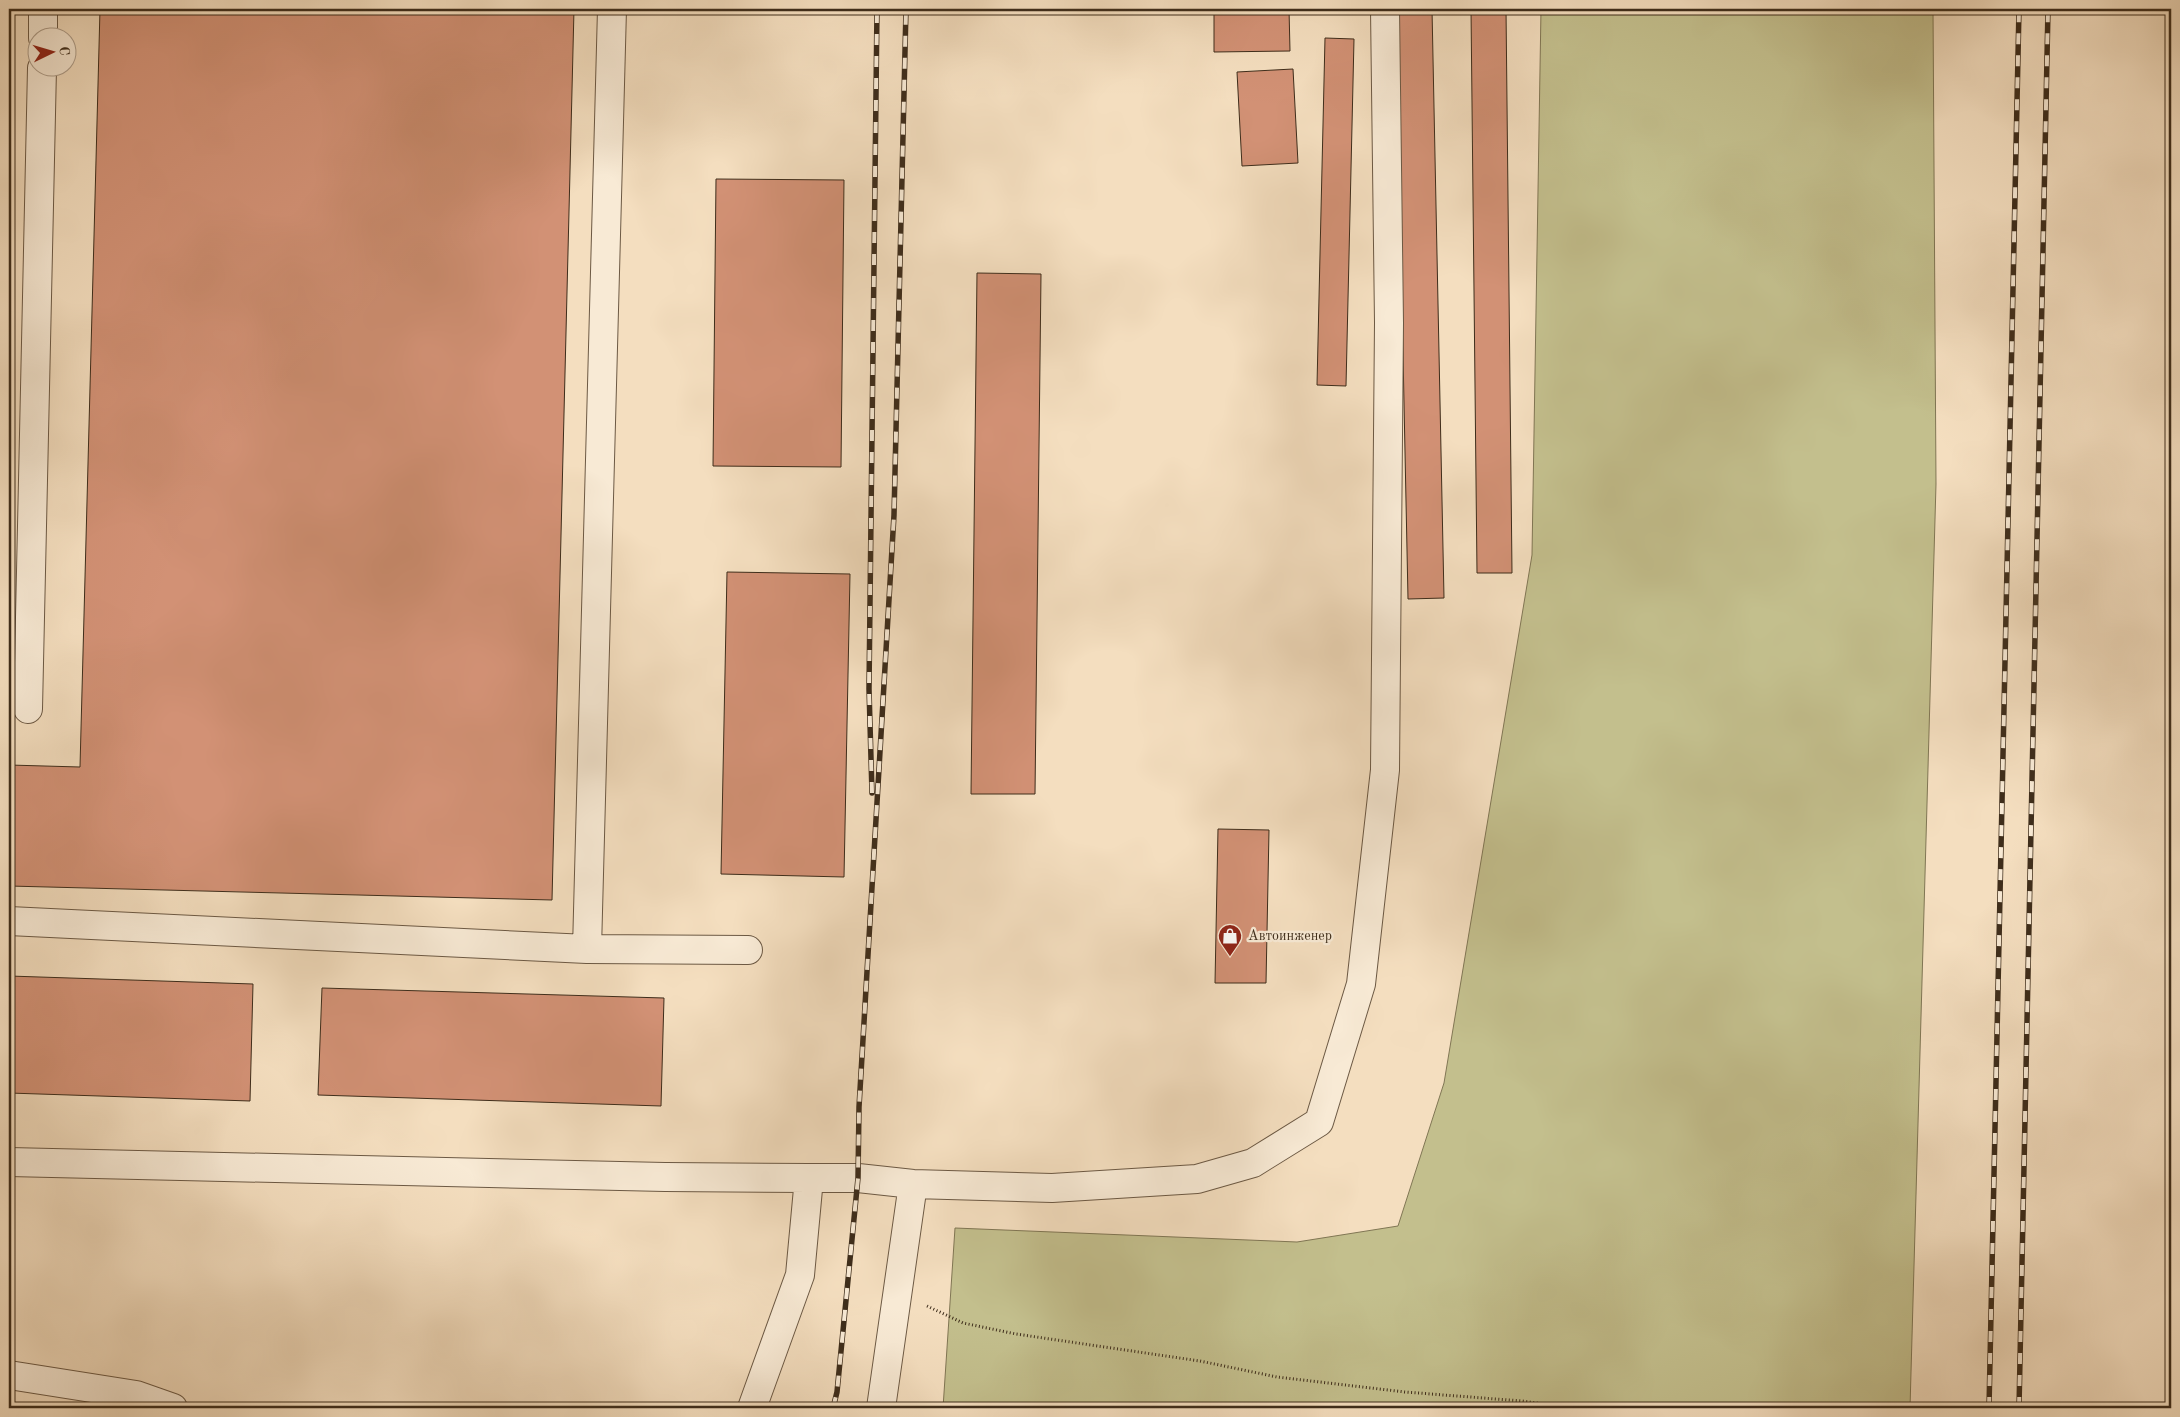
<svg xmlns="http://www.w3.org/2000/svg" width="2180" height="1417" font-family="'Old Standard TT',serif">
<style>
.green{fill:#c3bf8d;stroke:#807654}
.building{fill:#d29175;stroke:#3e2d1b}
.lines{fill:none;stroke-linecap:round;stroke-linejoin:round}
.minor-casing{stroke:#6c5944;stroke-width:30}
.path{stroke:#3e2d1b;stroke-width:3;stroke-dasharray:1 2.5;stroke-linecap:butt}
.minor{stroke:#f8ead5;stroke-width:28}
.rail-casing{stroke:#3e2d1b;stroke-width:5.5}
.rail{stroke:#f8ead5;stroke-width:4;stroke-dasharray:11;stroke-linecap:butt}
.labels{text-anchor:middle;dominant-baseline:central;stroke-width:4.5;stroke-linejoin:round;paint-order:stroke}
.poi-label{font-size:14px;fill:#3e2d1b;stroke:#f8ead5;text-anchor:start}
</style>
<rect width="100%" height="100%" fill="#f4debf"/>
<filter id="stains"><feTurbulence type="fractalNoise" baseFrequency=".004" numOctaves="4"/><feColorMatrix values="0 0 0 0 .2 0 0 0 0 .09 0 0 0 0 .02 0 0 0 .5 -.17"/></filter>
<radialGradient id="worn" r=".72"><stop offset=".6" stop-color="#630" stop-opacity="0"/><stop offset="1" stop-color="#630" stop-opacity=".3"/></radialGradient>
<path class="green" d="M1541 9H1933L1936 484 1910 1408H943L955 1228 1297 1242 1398 1226 1444 1083 1532 555Z"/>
<path class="building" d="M100 9H574L552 900 9 886V765L80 767Z
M1214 9H1289L1290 51 1214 52Z
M1396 9H1432L1444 598 1408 599Z
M1471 9H1506L1512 573H1477Z
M1325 38 1354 39 1346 386 1317 385Z
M1293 69 1298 163 1242 166 1237 72Z
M716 179 844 180 841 467 713 466Z
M977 273 1041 274 1035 794H971Z
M727 572 850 574 844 877 721 874Z
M1218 829 1269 830 1266 983H1215Z
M9 976 253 984 250 1101 9 1093Z
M322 988 664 998 661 1106 318 1095Z"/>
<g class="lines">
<g class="minor-casing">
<path id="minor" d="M43 38V9
M28 709 42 68
M9 921 587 949 748 950
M587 949 612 9
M9 1162 665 1177 809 1178
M9 1375 136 1395 173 1408
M752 1408 800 1275 809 1178H858L913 1184 1052 1188 1197 1179 1253 1163 1319 1122 1361 984 1385 770 1389 323 1385 9
M881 1408 913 1184"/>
</g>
<path class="path" d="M927 1306 963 1323 1016 1334 1200 1361 1277 1377 1405 1392 1522 1401 1574 1408"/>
<use href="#minor" class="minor"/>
<g class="rail-casing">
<path id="rail" d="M872 793 869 689 877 9
M833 1408 837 1392 858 1178 859 1107 894 515 906 9
M1989 1408 2019 9
M2019 1408 2048 9"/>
</g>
<use href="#rail" class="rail"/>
</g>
<defs>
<g id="shop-pin" transform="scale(1.25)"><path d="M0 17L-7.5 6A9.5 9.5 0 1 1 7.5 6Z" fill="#8f2418" stroke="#f8ead5"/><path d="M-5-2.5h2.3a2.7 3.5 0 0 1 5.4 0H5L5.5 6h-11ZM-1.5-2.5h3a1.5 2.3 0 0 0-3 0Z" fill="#fff"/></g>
</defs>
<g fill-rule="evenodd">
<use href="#shop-pin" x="1230" y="936"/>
</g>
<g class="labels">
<g class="poi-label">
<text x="1248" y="936">Автоинженер</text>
</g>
</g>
<rect width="2180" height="1417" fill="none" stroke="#f4debf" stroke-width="30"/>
<rect x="10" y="10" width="2160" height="1397" fill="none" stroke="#3e2d1b" stroke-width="2.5"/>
<rect x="15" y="15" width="2150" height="1387" fill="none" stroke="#3e2d1b"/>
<g transform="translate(52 52) rotate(85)"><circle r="24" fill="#f8ead5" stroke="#ae9e8b"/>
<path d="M0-4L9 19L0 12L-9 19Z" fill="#8f2418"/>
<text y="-8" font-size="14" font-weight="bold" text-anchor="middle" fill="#3e2d1b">С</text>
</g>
<rect width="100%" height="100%" filter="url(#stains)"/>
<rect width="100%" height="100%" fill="url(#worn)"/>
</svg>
